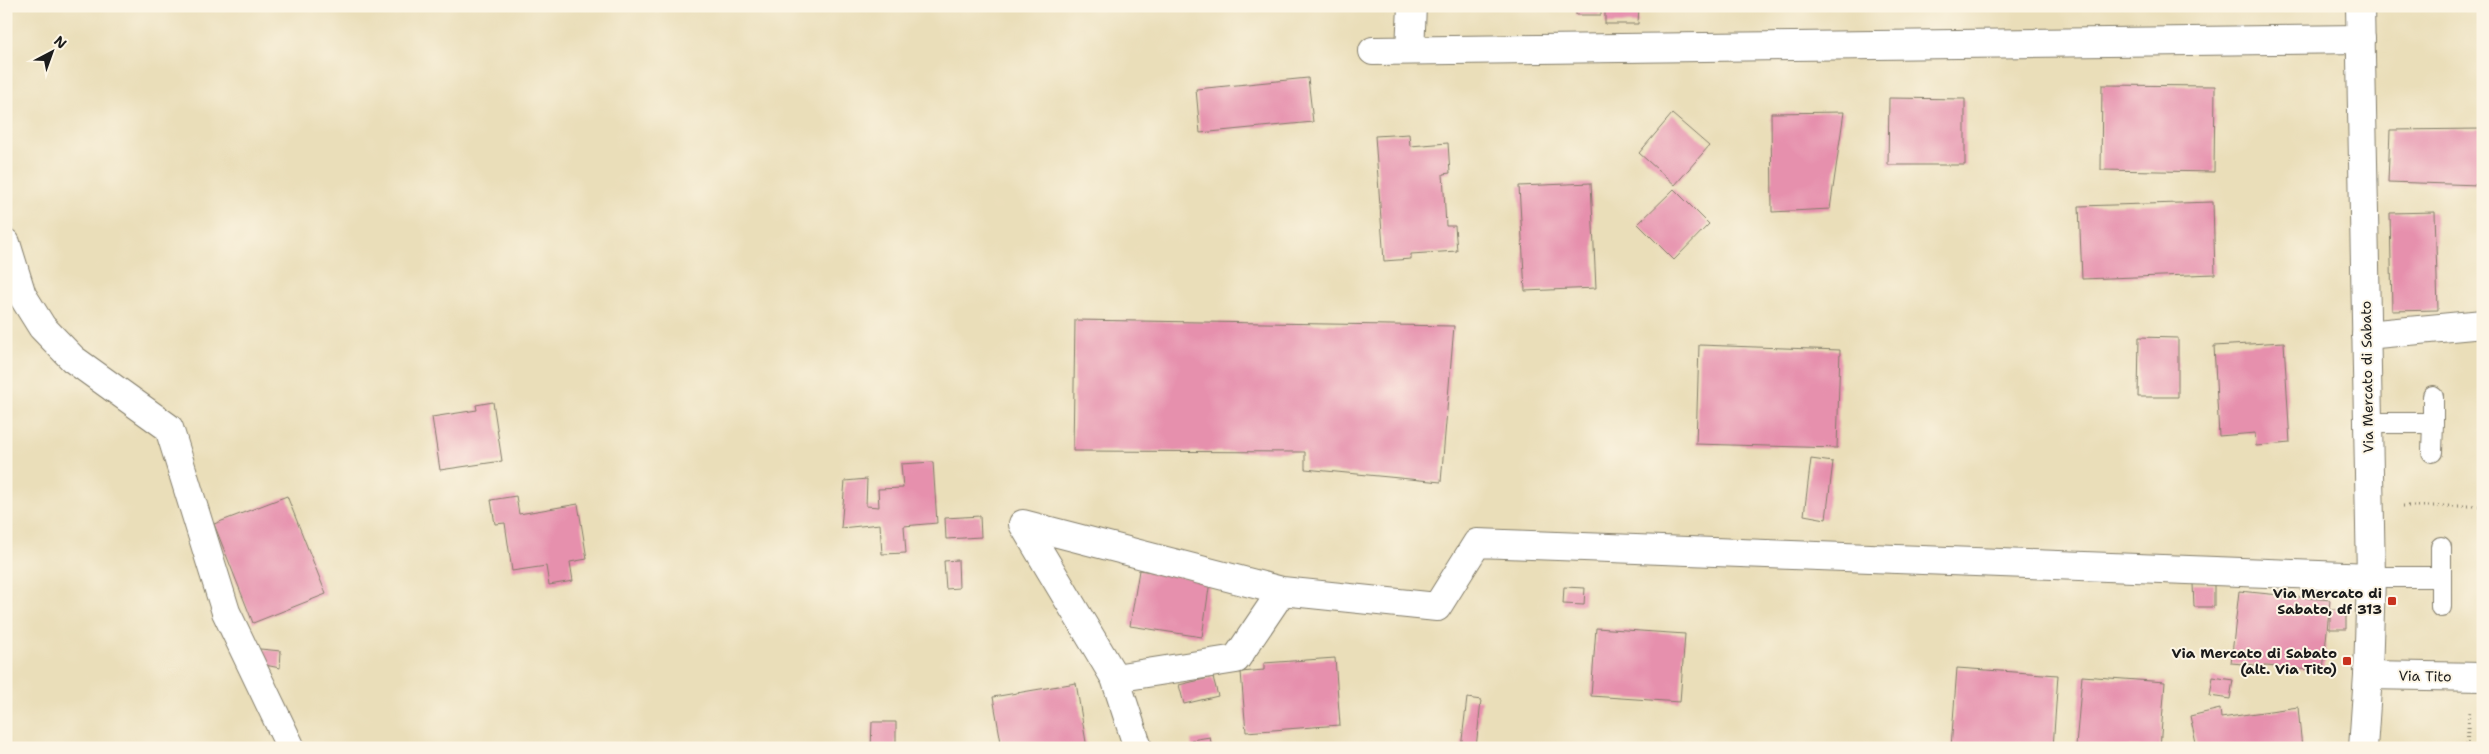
<svg xmlns="http://www.w3.org/2000/svg" width="2489" height="754" font-family="'Shantell Sans',sans-serif">
<style>
.building{fill:#e690ad}
.lines{fill:none;stroke-linecap:round;stroke-linejoin:round}
.service-casing{stroke:#837d6a;stroke-width:22}
.minor-casing{stroke:#837d6a;stroke-width:30}
.tertiary-casing{stroke:#837d6a;stroke-width:30}
.path{stroke:#837d6a;stroke-width:3;stroke-dasharray:1 4;stroke-linecap:butt}
.service{stroke:#fff;stroke-width:20}
.minor{stroke:#fff;stroke-width:28}
.tertiary{stroke:#fff;stroke-width:28}
.poi-dot{fill:#c8321e;stroke:#fcf5e5;stroke-width:2}
.labels{text-anchor:middle;dominant-baseline:central;stroke-width:4;stroke-linejoin:round;paint-order:stroke}
.street-label{font-size:14px;fill:#1c1c1c;stroke:#fcf5e5}
.poi-label{font-size:14px;font-weight:bold;fill:#1c1c1c;stroke:#fcf5e5;text-anchor:end}
</style>
<rect width="100%" height="100%" fill="#fcf5e5"/>
<filter id="ink" filterUnits="userSpaceOnUse"><feTurbulence type="fractalNoise" baseFrequency=".02" numOctaves="2"/><feDisplacementMap in="SourceGraphic" scale="10" xChannelSelector="R" yChannelSelector="G"/><feConvolveMatrix kernelMatrix="1 2 1 2 8 2 1 2 1" color-interpolation-filters="sRGB"/></filter>
<filter id="wash" filterUnits="userSpaceOnUse"><feTurbulence type="fractalNoise" baseFrequency=".0096" numOctaves="4" result="noise"/><feDisplacementMap in="SourceGraphic" scale="20" xChannelSelector="R" yChannelSelector="G"/><feGaussianBlur stdDeviation="1.12" result="paint"/><feColorMatrix in="noise" values="0 0 0 0 0 0 0 0 0 0 0 0 0 0 0 0 0 1.4 0 .05"/><feComposite in="paint" operator="in"/></filter>
<g filter="url(#wash)">
<rect width="100%" height="100%" fill="#eadeb9"/>
<g id="blocks">
<path class="building" d="M1576 6H1601V15H1576Z
M1605 6H1639L1638 24H1605Z
M1308 78 1313 122 1200 133 1196 89Z
M2102 85 2215 86 2214 172 2101 170Z
M1889 98 1965 99V165H1888Z
M1844 112 1830 209 1772 212 1771 113Z
M1672 114 1709 146 1675 185 1639 153Z
M2483 129V191H2479V185L2388 182 2390 130Z
M1409 134 1410 146 1448 143 1450 173 1443 174 1446 226H1455L1457 251 1411 254V259L1384 261 1375 136Z
M1591 183 1596 288 1525 291 1519 186Z
M1674 189 1709 224 1674 260 1638 224Z
M2213 202 2215 274 2082 279 2079 206Z
M2435 212 2438 310 2392 311 2390 213Z
M1075 320 1454 326 1441 482 1305 469V452L1073 451Z
M2139 337 2178 338V397H2138Z
M2284 342 2290 443 2256 446 2255 433 2219 436 2214 346Z
M1699 345 1840 350 1837 448 1696 444Z
M493 402 502 461 440 470 432 417 477 410 476 405Z
M1811 459 1833 462 1826 519 1804 515Z
M933 462 937 523 904 526 906 553 882 554 880 524 841 528 845 481 867 479 866 506 879 507 878 489 903 488 901 464Z
M287 496 326 594 253 623 214 524Z
M516 496 519 514 578 504 587 559 570 562 573 581 549 585 546 566 512 571 505 523 495 524 491 500Z
M980 516 981 537 946 539 945 518Z
M958 560 959 588 946 589 944 561Z
M1139 570 1210 581 1202 637 1130 626Z
M2193 584H2214V607H2194Z
M1564 587 1585 588 1584 605 1563 604Z
M2239 591 2330 600 2323 671 2231 663Z
M2330 609H2346V629H2330Z
M1596 628 1685 634 1680 702 1591 696Z
M250 648 281 651 280 668 255 663Z
M1335 658 1340 725 1246 732 1241 672 1264 670V663Z
M1957 668 2058 675 2053 748H1951Z
M2082 676 2165 682 2160 748 2076 746Z
M1213 677 1218 696 1184 704 1179 685Z
M2213 677 2233 680 2230 699 2210 696Z
M1076 683 1087 748H1002L993 697Z
M1467 698 1481 700 1476 748H1461Z
M2298 707 2302 748H2197L2190 716 2220 709 2221 718Z
M872 722H896V748H871Z
M1210 737 1212 748H1192L1191 740Z
M1669 744 1685 747V748H1668Z"/>
</g>
</g>
<g filter="url(#ink)">
<use href="#blocks" fill-opacity="0" stroke="#837d6a" stroke-width="1"/>
<g class="lines">
<g class="service-casing">
<path id="service" d="M2368 423H2433V396
M2432 452 2433 423
M2371 577H2441V547
M2441 577V607"/>
</g>
<g class="minor-casing">
<path id="minor" d="M1410 50 1412 6
M1373 51 2361 39
M6 243 22 295 42 327 73 359 169 428 226 612 291 748
M2366 335 2483 324
M2368 675 2483 677
M1115 678 1023 524 1282 591
M1138 748 1115 678 1236 659 1282 591 1437 607 1477 543 2371 577"/>
</g>
<g class="tertiary-casing">
<path id="tertiary" d="M2360 6 2371 577 2368 675 2363 748"/>
</g>
<path class="path" d="M2482 368 2483 421
M2403 506H2483
M2467 748 2469 711"/>
<use href="#service" class="service"/>
<use href="#minor" class="minor"/>
<use href="#tertiary" class="tertiary"/>
</g>
</g>
<g class="poi-dot">
<rect x="2387" y="596" width="10" height="10" rx="2.5"/>
<rect x="2342" y="656" width="10" height="10" rx="2.5"/>
</g>
<g class="labels">
<g class="street-label">
<text transform="translate(2367 377) rotate(-91)">Via Mercato di Sabato</text>
<text transform="translate(2425 676) rotate(1)">Via Tito</text>
</g>
<g class="poi-label">
<text x="2382" y="593">Via Mercato di<tspan x="2382" dy="16">Sabato, df 313</tspan></text>
<text x="2337" y="653">Via Mercato di Sabato<tspan x="2337" dy="16">(alt. Via Tito)</tspan></text>
</g>
</g>
<rect width="2489" height="754" fill="none" stroke="#fcf5e5" stroke-width="25"/>
<g transform="translate(52 52) rotate(41)" stroke="#fcf5e5" stroke-width="4" paint-order="stroke">
<path d="M0-4L9 19L0 12L-9 19Z" fill="#1c1c1c"/>
<text y="-8" font-size="14" font-weight="bold" text-anchor="middle" fill="#1c1c1c">N</text>
</g>
</svg>
